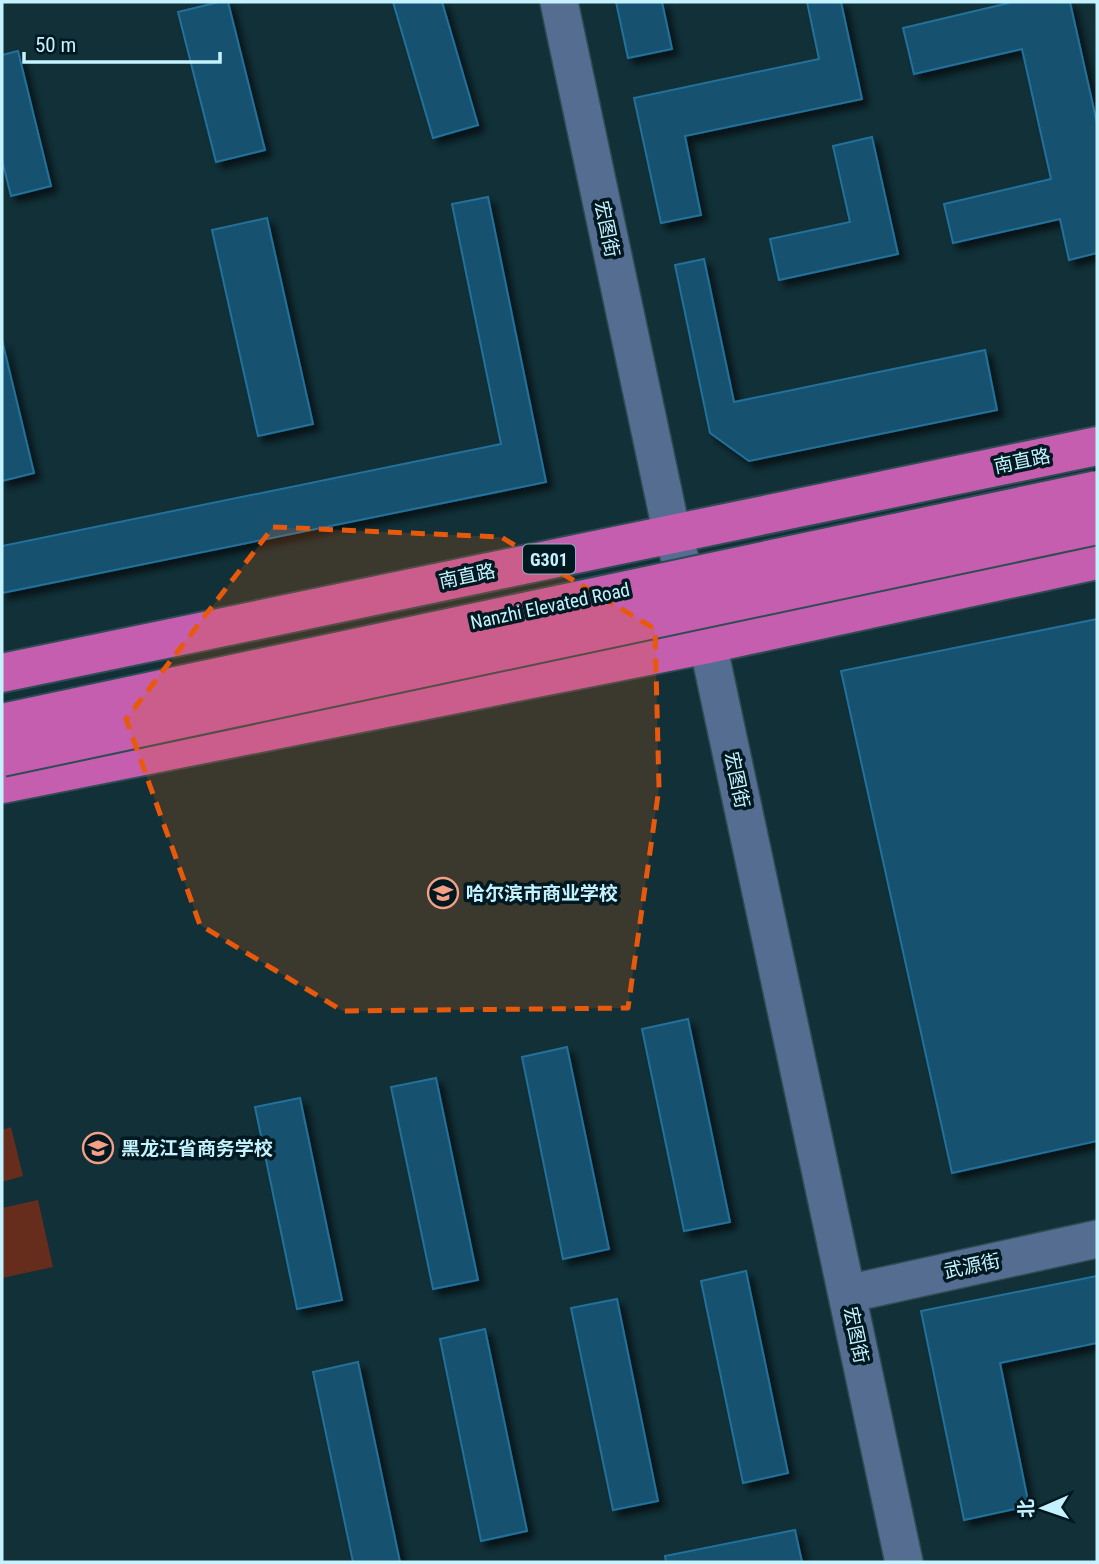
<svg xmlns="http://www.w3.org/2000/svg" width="1099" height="1564" font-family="'Roboto Condensed','Noto Sans SC',sans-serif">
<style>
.green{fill:#662d1d}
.building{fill:#135170;stroke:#24719b;stroke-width:2;filter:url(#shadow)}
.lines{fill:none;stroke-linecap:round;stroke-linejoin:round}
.secondary-casing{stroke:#2f4c55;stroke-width:40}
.highway-casing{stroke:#2f4c55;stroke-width:42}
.secondary{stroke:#566d92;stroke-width:37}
.highway{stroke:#c55eae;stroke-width:38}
.highway-bridge-casing{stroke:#2f4c55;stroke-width:42;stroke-linecap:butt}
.highway-bridge{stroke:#c55eae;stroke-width:38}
.marked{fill:#e8590c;fill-opacity:0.2;stroke:#e8590c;stroke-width:5;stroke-dasharray:14 9;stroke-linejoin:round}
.labels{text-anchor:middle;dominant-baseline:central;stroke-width:7;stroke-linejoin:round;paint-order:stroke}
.shield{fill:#00181f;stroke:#8ab1bc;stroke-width:2}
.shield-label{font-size:18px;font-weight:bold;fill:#c5f2ff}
.street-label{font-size:19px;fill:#c5f2ff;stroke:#00181f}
.poi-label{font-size:19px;font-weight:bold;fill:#c5f2ff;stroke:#00181f;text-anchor:start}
</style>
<defs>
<filter id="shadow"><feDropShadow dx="6" dy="6" stdDeviation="3.5" flood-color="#0009"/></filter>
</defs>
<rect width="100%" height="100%" fill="#113038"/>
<path class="green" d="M11 1127 23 1176 2 1182V1130Z
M38 1200 53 1267 2 1278V1208Z"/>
<path class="building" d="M219 2H228L265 150 216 162 178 12Z
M393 2H442L478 125 433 138Z
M616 2H662L672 49 628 58Z
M807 2H841L862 99 685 136 701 215 661 223 634 98 819 59Z
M1013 2H1070L1097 123V253L1069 260 1060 219 953 243 944 204 1051 179 1022 49 914 74 903 28Z
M18 51 51 186 11 196 2 160V55Z
M872 137 898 254 779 280 770 239 850 222 833 146Z
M488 197 546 482 2 593V546L501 444 452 204Z
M267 218 313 424 258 436 212 230Z
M704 259 734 402 985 350 997 410 749 461 710 433 675 265Z
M2 340 34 473 2 481Z
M1097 619V1141L952 1173 841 671Z
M688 1019 730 1222 684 1231 642 1029Z
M567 1047 609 1249 563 1259 522 1057Z
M436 1078 478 1280 433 1289 391 1087Z
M300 1098 342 1300 297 1309 255 1107Z
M746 1271 788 1473 743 1483 701 1281Z
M1097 1276V1343L1000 1363 1029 1506 964 1520 921 1311Z
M617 1299 658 1501 613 1510 571 1308Z
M485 1329 527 1531 481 1541 440 1339Z
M358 1362 400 1562H353L313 1372Z
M795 1530 802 1562H666L665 1556Z"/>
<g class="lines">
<g class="secondary-casing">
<path id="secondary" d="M559 2 672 534 708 644 904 1562
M847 1294 1097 1239"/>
</g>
<g class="highway-casing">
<path id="highway" d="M2 673 1097 446
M2 784 708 644 1097 560"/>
</g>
<use href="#secondary" class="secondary"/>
<use href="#highway" class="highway"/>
<g class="highway-bridge-casing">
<path id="highway-bridge" d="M2 723 1097 490
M2 757 1097 525"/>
</g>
<use href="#highway-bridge" class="highway-bridge"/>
</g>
<path class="marked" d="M273 527 501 537 655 629 659 788 628 1008 343 1011 200 925 126 719Z"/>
<defs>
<g id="school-ring" transform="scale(1.575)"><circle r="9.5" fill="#00181f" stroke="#f49f86" stroke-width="1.5"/><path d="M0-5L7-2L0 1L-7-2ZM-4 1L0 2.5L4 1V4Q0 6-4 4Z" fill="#f49f86"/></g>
</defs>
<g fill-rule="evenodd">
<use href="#school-ring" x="443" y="893"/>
<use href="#school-ring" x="98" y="1148"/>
</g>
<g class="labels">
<rect class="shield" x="523" y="544.5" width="52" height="29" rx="5"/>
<g class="shield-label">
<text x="549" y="559">G301</text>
</g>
<g class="street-label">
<text transform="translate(607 229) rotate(78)">宏图街</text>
<text transform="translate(1022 461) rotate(-12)">南直路</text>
<text transform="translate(467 576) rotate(-12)">南直路</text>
<text transform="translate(550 606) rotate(-12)">Nanzhi Elevated Road</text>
<text transform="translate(737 780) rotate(78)">宏图街</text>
<text transform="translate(972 1266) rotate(-12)">武源街</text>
<text transform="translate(856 1335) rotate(78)">宏图街</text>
</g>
<g class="poi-label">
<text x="466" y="893">哈尔滨市商业学校</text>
<text x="121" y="1148">黑龙江省商务学校</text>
</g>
</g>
<rect width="1099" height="1564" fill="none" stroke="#c5f2ff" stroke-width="7"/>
<g transform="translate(1043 1508) rotate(268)" stroke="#00181f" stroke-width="5" paint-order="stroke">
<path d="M0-5L12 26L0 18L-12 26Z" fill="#c5f2ff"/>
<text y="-10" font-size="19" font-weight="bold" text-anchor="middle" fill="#c5f2ff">北</text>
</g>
<path d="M24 52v10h196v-10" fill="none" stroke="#c5f2ff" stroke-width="3.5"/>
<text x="35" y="52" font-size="21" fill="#c5f2ff" stroke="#00181f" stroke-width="5" paint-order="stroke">50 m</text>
</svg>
